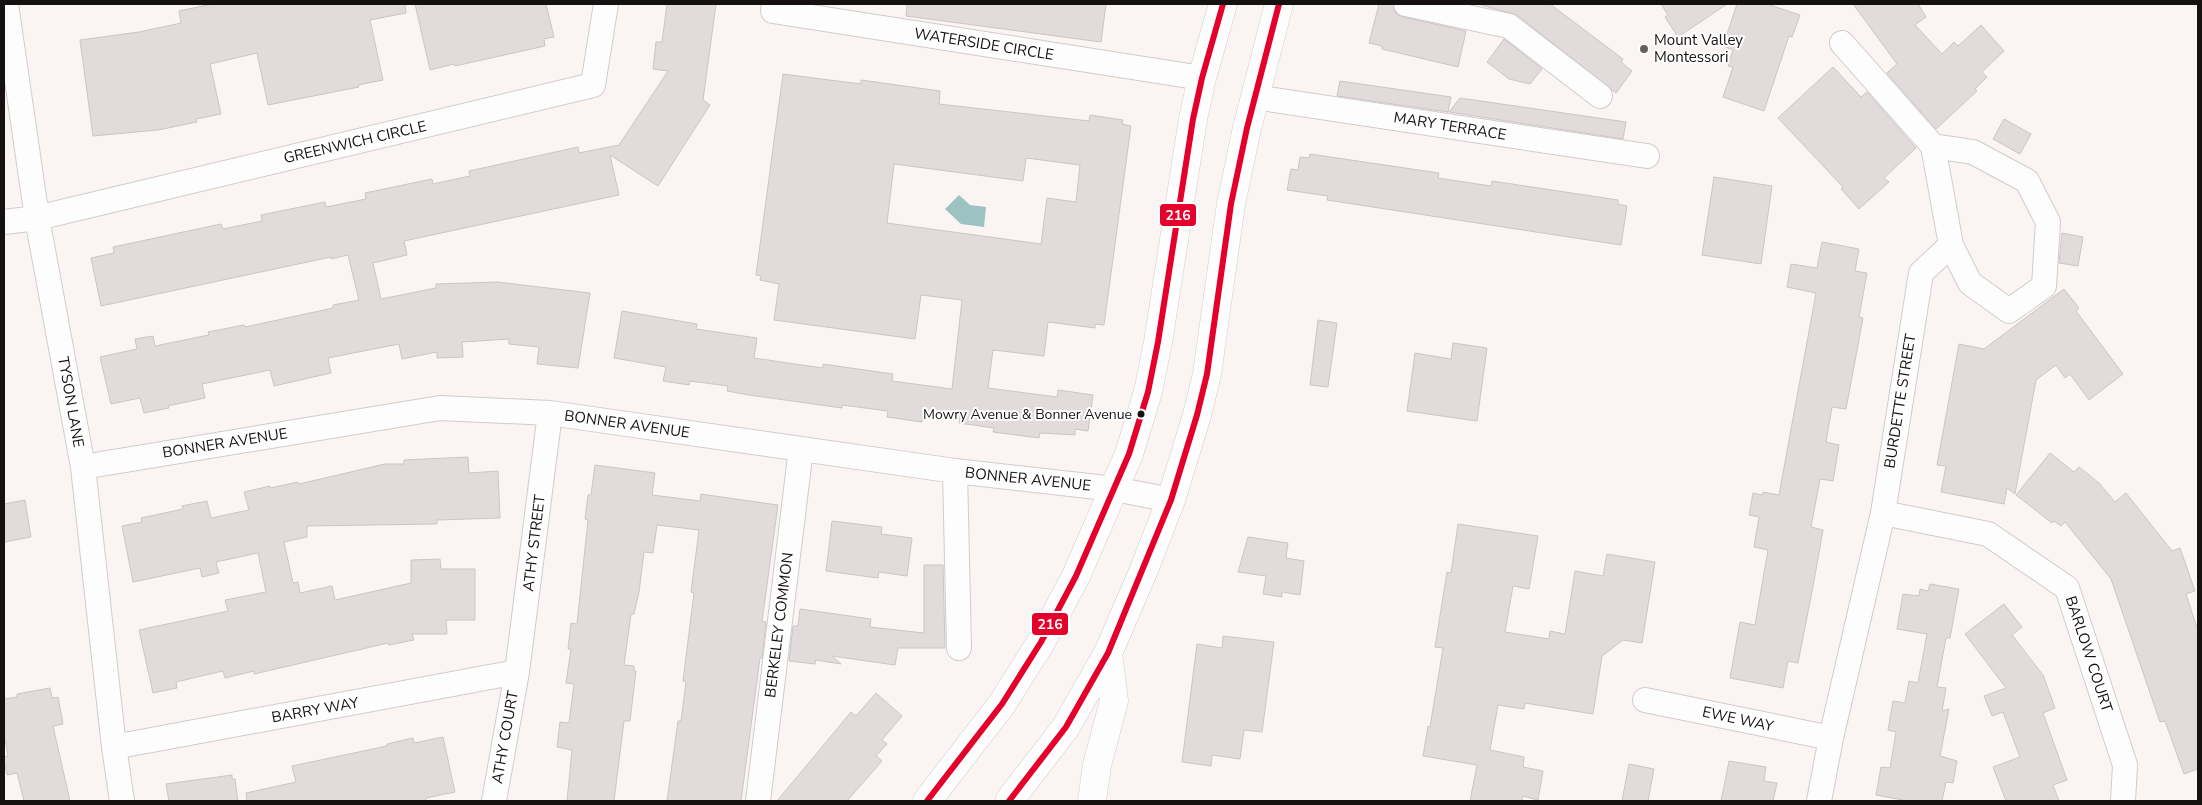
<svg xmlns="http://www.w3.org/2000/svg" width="2202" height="805" font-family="'Nunito Sans',sans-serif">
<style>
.water{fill:#9cc3c1}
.building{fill:#e1dcdb;stroke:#cbc6c5;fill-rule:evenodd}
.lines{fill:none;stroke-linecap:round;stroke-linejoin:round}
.minor-casing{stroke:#d1cccb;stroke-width:26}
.primary-casing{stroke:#d1cccb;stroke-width:29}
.minor{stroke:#fefdfd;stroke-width:24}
.primary{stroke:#fefdfd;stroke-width:28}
.bus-1-casing{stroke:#fff;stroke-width:10}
.bus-1{stroke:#e4002b;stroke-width:6}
.poi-dot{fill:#65605f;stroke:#fff;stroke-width:2}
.bus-dot{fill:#151110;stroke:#fff;stroke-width:2}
.labels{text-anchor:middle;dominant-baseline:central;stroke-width:4;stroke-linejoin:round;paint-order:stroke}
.bus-label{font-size:14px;fill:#151110;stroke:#fff;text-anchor:end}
.poi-label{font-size:15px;fill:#151110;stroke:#fff;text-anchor:start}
.street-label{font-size:15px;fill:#151110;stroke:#fff}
.line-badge{stroke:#fff;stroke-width:2}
.badge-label{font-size:14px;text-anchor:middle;font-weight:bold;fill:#fff}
</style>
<rect width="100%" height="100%" fill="#faf4f3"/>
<path class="water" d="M959 195 970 205 986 207 984 227 961 224 945 209Z"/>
<path class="building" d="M212 4H405L406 13 370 20 383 80 358 85 359 87 268 105 257 53 210 64 221 114 196 119 197 122 158 130 93 136 80 40 139 32 181 23 179 11Z
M415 4H546L554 37 544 39 545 46 455 66 454 64 430 70Z
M667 4H716L703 100 710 105 658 186 610 155 619 195 404 241 407 255 373 263 381 299 436 288V284L497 282 590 293 578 368 537 364 539 347 509 344V339L462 342 463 357 437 358V352L402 359 399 344 328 358 331 373 274 386 270 370 202 384 205 398 168 406 169 408 144 413 140 398 111 404 100 357 137 349 135 339 153 336 155 346 209 335 208 332 244 325 245 327 333 308V305L359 300 348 255 331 259V257L101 306 91 258 114 253 113 247 221 224 223 229 262 221 261 215 325 202 326 207 366 199 365 193 432 179 433 184 470 176 469 171 578 147 579 153 619 145 668 71 653 69 656 42H662Z
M907 4H1106L1101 42 906 16Z
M1379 4H1393L1396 14 1403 17 1466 31 1458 67 1382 49V46L1369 43Z
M1478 4H1550L1623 59 1621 62 1632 71 1616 93 1517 15Z
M1661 4H1727L1678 37 1665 17 1668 15Z
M1737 4H1767L1800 15 1792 37 1789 36 1764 111 1723 97 1733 67 1728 66 1733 50 1723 46Z
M1853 4H1918L1926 17 1915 25 1942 54 1954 42 1958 46 1981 25 2004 51 1982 72 1987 77 1975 89 1977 91 1936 129 1887 73 1897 64Z
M1504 39 1542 69 1530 84 1509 79 1487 62Z
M1833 67 1861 97 1867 92 1916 148 1884 178 1889 182 1859 209 1841 189 1843 187 1778 118Z
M783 74 861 84V80L940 91 939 104 1089 121 1090 115 1123 120 1122 124 1131 126 1104 325 1095 324V328L1048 322 1044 356 993 350 988 388 1057 397 1058 390 1093 395 1088 431 1075 429V435L1040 433 1039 438 993 432 994 428 959 423 960 417 923 412 922 422 887 417 888 411 842 405V408L749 395 727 391 728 386 690 381 689 385 663 381 666 367 614 358 622 311 697 324 696 329 757 338 754 358 823 368V364L893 374 892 381 952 389 962 300 921 295 915 339 774 320 779 284 760 280 761 276 756 275ZM1026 158 1080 165 1076 202 1047 198 1041 244 887 223 894 164 1023 181Z
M1340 81 1451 97 1448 112 1337 96Z
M1460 98 1626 122 1623 139 1449 112Z
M2004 119 2031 134 2020 154 1993 139Z
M1310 154 1439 173 1438 178 1491 186 1492 181 1618 200V204L1627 206 1621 245 1327 200 1328 196 1287 190 1291 169 1298 170 1300 157 1309 158Z
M1714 177 1772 186 1761 264 1702 255Z
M2062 233 2083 237 2078 266 2059 263Z
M1822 242 1859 249 1855 271 1867 273 1859 317 1863 318 1846 409 1832 407 1826 442 1839 445 1833 481 1820 479 1811 527 1823 530 1814 581 1798 663 1788 661 1783 688 1730 678 1740 622 1755 625 1768 550 1754 547 1759 517 1749 515 1753 493 1763 495V492L1779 495 1816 293 1787 287 1791 264 1817 268Z
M2064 289 2079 308 2076 311 2123 374 2089 400 2070 374 2065 378 2056 365 2036 380 2015 494 2007 488 2004 504 1941 492 1946 466 1937 465 1959 344 1984 349Z
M1318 320 1337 323 1328 387 1310 385Z
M1453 343 1487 348 1477 421 1407 411 1415 353 1451 359Z
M2050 453 2074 472 2079 467 2099 483 2115 502 2126 493 2172 551 2180 548 2195 591 2186 594 2198 631V769L2184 774 2165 721 2160 722 2111 579 2065 522 2061 526 2054 521 2052 523 2016 495Z
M468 457 469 473 498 471 500 518 437 520V524L307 526V537L284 542 293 583 298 582 300 593 332 586 335 600 411 583V560L440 559 441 569H475V620H446L447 634H412L414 640 389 645 388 643 254 674V671L225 678 223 671 176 682 177 688 153 693 139 630 228 611 225 600 266 592 258 553 216 562 219 573 202 577 200 568 133 582 122 526 142 522 141 518 183 509 182 506 207 501 211 518 249 510 244 492 270 486V488L298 482 299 484 385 464H404V460Z
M595 465 655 473 652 495 700 501 701 494 778 505 762 621 766 622 762 658H760L741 801H667L678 721H681L686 682 683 681 694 593 691 592 699 530 657 525 653 553 644 552 639 592 634 614H631L624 665 634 666V671H636L630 721H624L614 801H567L572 750 557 747 560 722 569 723 574 684 566 683 571 649H568L571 623 577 624 588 520 585 519 588 495H591Z
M25 500 31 537 4 542V504Z
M832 521 882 527 881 534 912 538 907 576 879 572 878 578 826 571Z
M1458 524 1538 536 1529 589 1513 586 1505 632 1549 639 1550 631 1565 634 1575 571 1603 576 1607 554 1655 562 1642 643 1623 640 1602 656 1593 714 1525 703 1524 709 1498 705 1490 750 1524 757 1523 767 1543 771 1538 800 1523 796 1522 801H1470L1477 765 1423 756 1428 726 1430 727 1443 648 1435 647 1447 572 1451 573Z
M1248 537 1288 543 1286 558 1304 561 1300 595 1282 592V597L1263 594 1266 576 1238 572Z
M924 565H943L945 648H898L895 665 832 656 841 664 816 660 815 664 789 661 793 626H798L800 609 871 619 870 627 924 633Z
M1930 584 1959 589 1950 638H1946L1937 687 1946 688 1942 711 1949 709 1940 756 1957 761 1953 783 1946 782 1942 801H1908L1876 795 1881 767 1890 768 1896 732 1888 730 1893 701 1905 703 1909 681 1918 683 1927 634 1897 629 1903 594 1919 596 1920 589 1928 591Z
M2004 604 2022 627 2012 635 2043 675 2055 708 2043 713 2067 780 2053 785 2059 801H2006L1993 767 2020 757 2003 712 1992 716 1984 696 2006 688 1965 634Z
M1223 636 1274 642 1262 732 1244 730 1240 759 1212 755 1211 766 1182 762 1197 644 1222 648Z
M50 688 52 698 58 697 63 724 53 726 70 801H24L17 773 7 775 4 761V757L8 756 4 733V699L17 697V694Z
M876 693 902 716 882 740 887 744 876 756 882 761 847 801H777L851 712 856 716Z
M443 737 455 792 426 798V801H247L246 793 296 782 292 766 387 746V744L413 738 414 743Z
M1729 761 1766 767 1764 781 1777 783 1773 801H1721Z
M1629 764 1654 769 1648 801H1622Z
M232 775V779H235L238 801H169L166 784Z"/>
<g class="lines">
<g class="minor-casing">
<path id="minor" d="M6 4 37 218 83 467 114 747 122 801
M774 4 773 11 1202 78
M1406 4 1509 26 1600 96
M1842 43 1933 146 1951 245 1970 283 2009 311 2044 286 2048 222 2027 181 1973 152 1933 146
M1254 97 1647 156
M4 222 37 218 593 85 606 4
M83 467 440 408 550 413 955 471 1115 489 1171 500
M955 471 959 648
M1883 513 1988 534 2067 588 2125 765 2123 801
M1645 700 1831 738
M114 747 517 672
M494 801 517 672 550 413
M758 801 801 449
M1819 801 1831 738 1883 513 1921 273 1951 245"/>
</g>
<g class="primary-casing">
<path id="primary" d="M927 801 1002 704 1041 642 1076 576 1129 454 1148 392 1158 342 1193 119 1202 78 1223 4
M1009 801 1066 727 1108 653 1143 572 1171 500 1197 415 1207 374 1231 204 1247 128 1279 4
M1092 801 1097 765 1114 701 1108 653"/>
</g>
<use href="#minor" class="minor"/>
<use href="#primary" class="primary"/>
<g class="bus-1-casing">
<path id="bus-1" d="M927 801 1002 704 1041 642 1076 576 1129 454 1148 392 1158 342 1193 119 1202 78 1223 4
M1009 801 1066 727 1108 653 1171 500 1197 415 1207 374 1231 204 1247 128 1279 4"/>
</g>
<use href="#bus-1" class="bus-1"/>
</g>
<circle class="poi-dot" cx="1644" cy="49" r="5"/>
<circle class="bus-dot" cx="1141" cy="414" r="4.5"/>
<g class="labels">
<g class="bus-label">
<text x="1132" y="414">Mowry Avenue &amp; Bonner Avenue</text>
</g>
<g class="poi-label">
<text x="1654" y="40">Mount Valley<tspan x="1654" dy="17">Montessori</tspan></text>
</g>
<g class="street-label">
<text transform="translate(984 44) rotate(9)">WATERSIDE CIRCLE</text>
<text transform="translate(1450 126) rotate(9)">MARY TERRACE</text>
<text transform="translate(355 142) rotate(-13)">GREENWICH CIRCLE</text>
<text transform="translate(1900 401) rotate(-81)">BURDETTE STREET</text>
<text transform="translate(71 402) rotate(80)">TYSON LANE</text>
<text transform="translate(627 424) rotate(8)">BONNER AVENUE</text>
<text transform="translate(225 443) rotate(-9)">BONNER AVENUE</text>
<text transform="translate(1028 479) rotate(6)">BONNER AVENUE</text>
<text transform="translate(534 543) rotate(-83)">ATHY STREET</text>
<text transform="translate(779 625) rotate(-83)">BERKELEY COMMON</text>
<text transform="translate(2089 654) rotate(72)">BARLOW COURT</text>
<text transform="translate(315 710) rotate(-10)">BARRY WAY</text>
<text transform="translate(1738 719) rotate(12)">EWE WAY</text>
<text transform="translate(505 737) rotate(-80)">ATHY COURT</text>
</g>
</g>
<g class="line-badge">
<rect x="1159" y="203" width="38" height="24" rx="5" fill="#e4002b"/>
<rect x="1031" y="612" width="38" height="24" rx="5" fill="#e4002b"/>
</g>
<g class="badge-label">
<text x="1178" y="220">216</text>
<text x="1050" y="629">216</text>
</g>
<rect width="2202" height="805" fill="none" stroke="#151110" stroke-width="10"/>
</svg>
